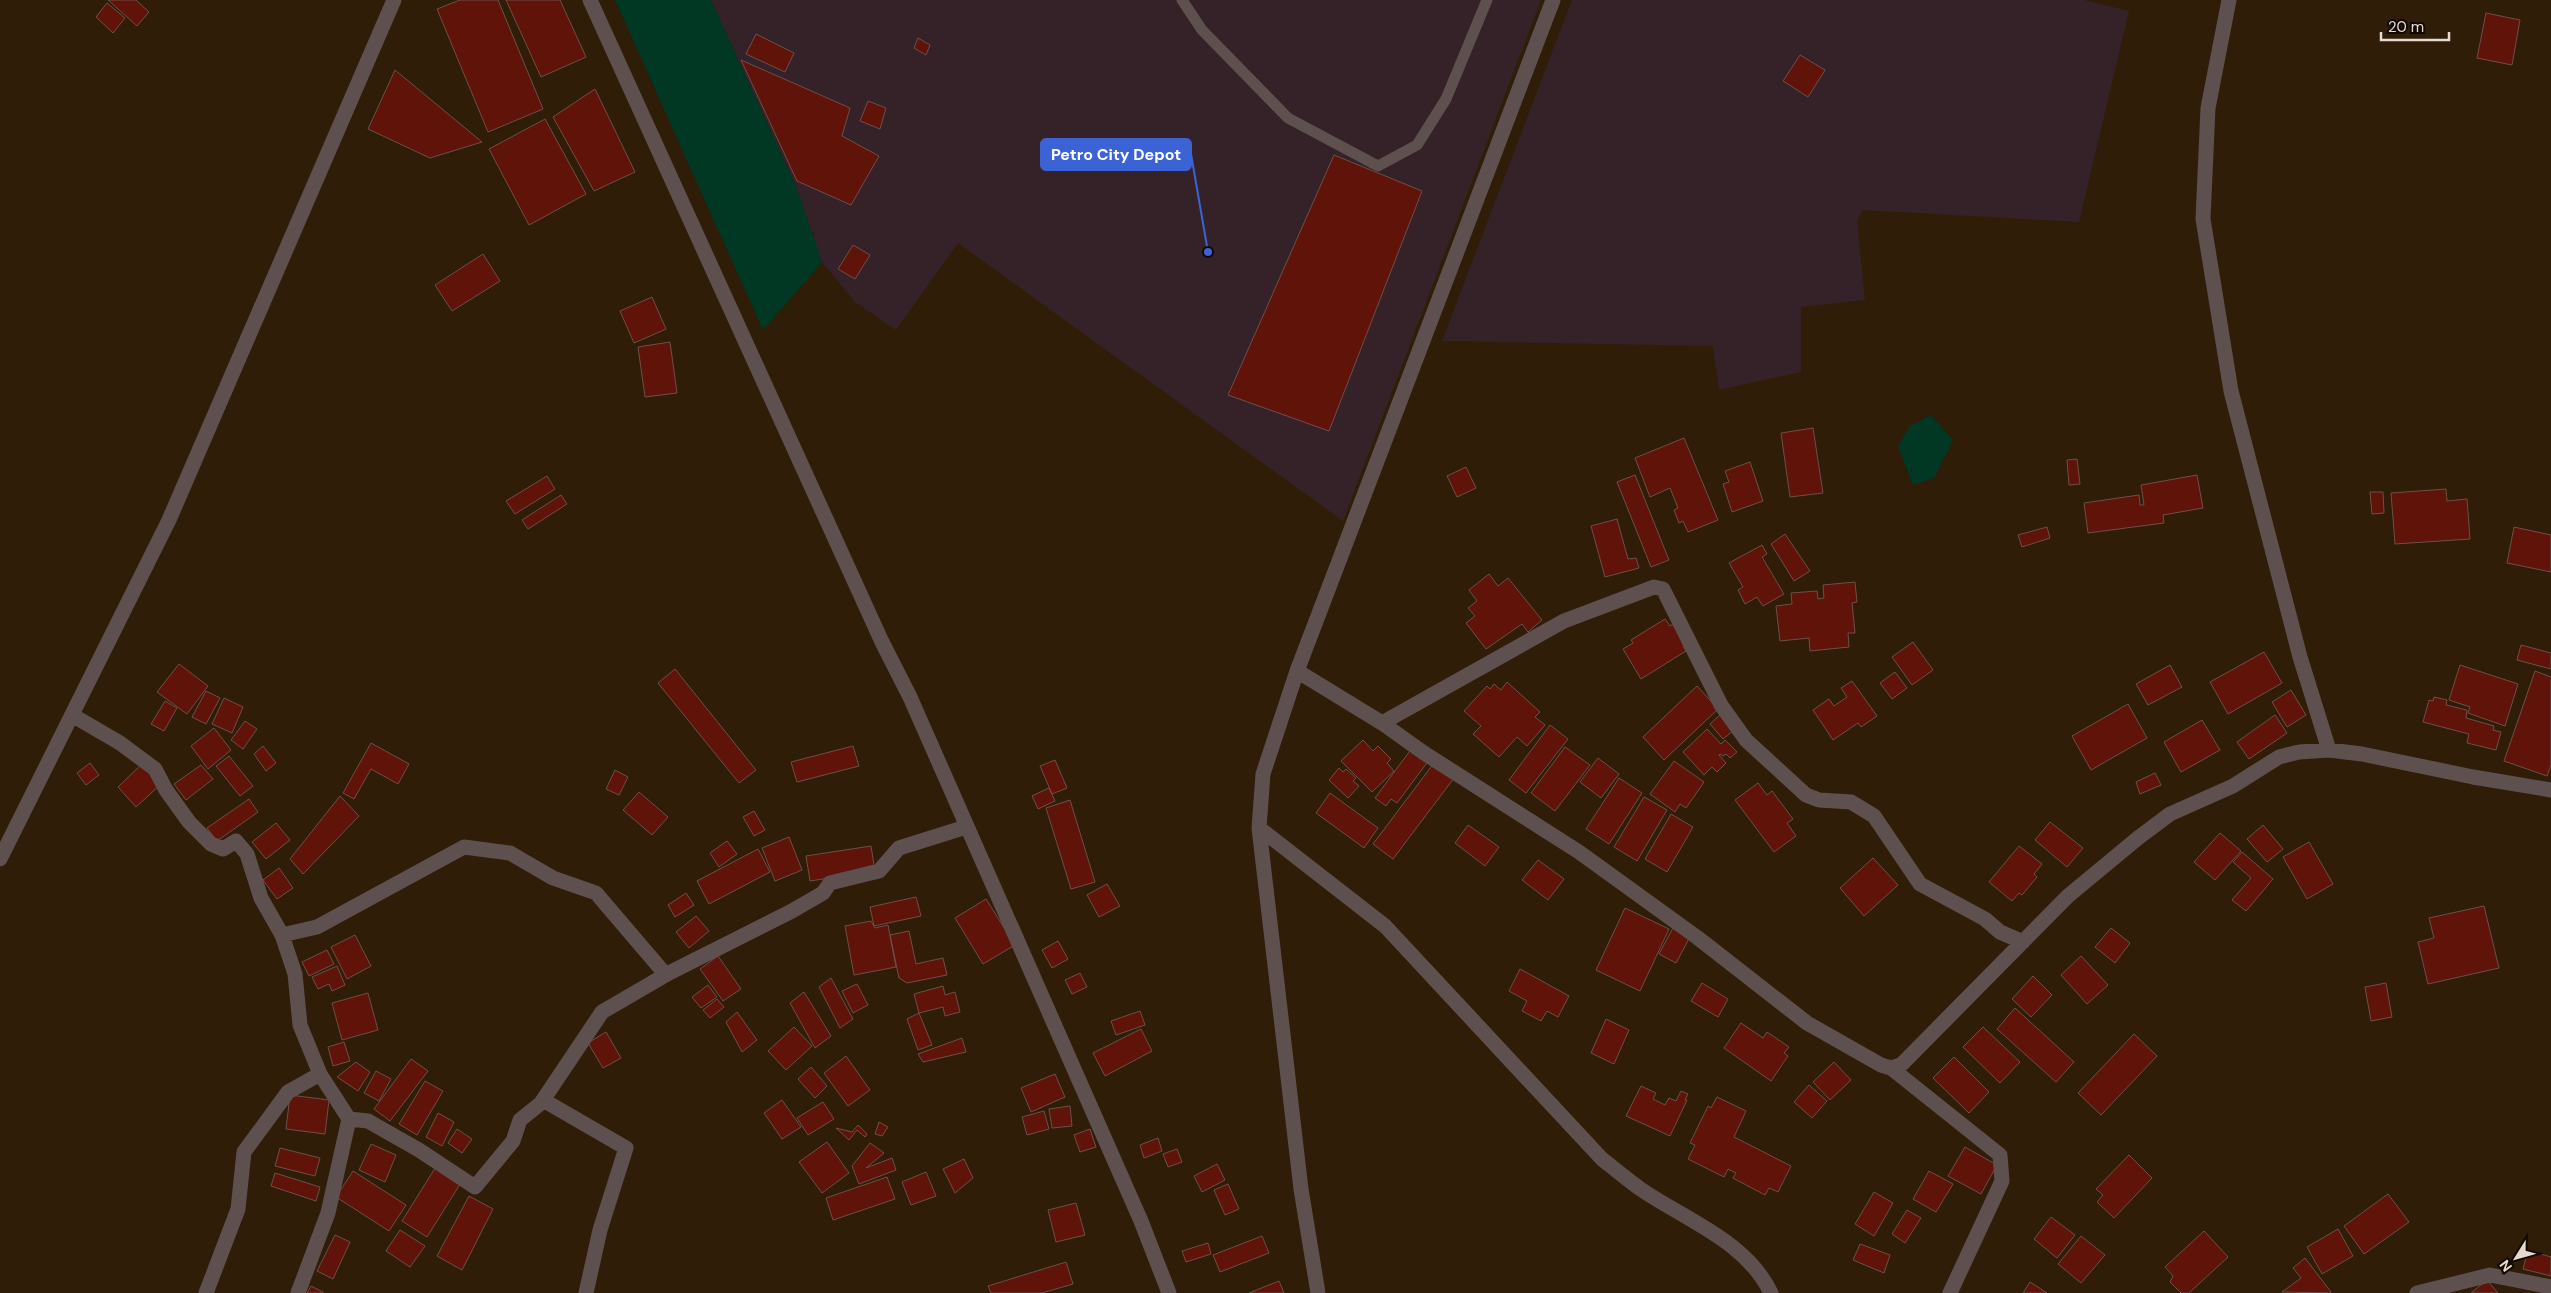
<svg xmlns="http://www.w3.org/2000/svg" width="2551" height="1293" font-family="'DM Sans',sans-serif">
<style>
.industrial{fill:#352228}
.green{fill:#003823}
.building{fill:#5f1309;stroke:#6e4f49}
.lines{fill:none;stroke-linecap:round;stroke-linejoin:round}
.lane{stroke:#5e504e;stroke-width:11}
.street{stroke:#5e504e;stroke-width:15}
.leader{fill:none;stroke:#3b63d6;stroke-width:2}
.callout-dot{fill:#3b63d6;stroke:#110903;stroke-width:2}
.callout{fill:#3b63d6;stroke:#3b63d6;stroke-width:2}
.callout-label{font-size:16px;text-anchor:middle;font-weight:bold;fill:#fff}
</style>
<rect width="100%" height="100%" fill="#2f1d08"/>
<path class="industrial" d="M711 0H1541L1343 521 958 243 896 330 855 302 822 262 797 189Z
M1572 0H2084L2129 11 2079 222 1863 210 1857 220 1865 300 1801 307V372L1719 390 1713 346 1442 341Z"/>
<path class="green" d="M615 0H711L797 189 822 262 763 330Z
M1931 415 1953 440 1934 478 1913 485 1898 446 1910 426Z"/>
<path class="building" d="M108 0H136L149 12 137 26Z
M460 0H498L543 109 488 132 437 9Z
M506 0H560L586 57 541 77Z
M107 3 125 18 113 33 96 17Z
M2486 13 2520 20 2512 65 2477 58Z
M756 34 794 53 785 72 746 54Z
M918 38 930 45 926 55 914 48Z
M1800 55 1825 70 1808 97 1783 81Z
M741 60 850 108 842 136 879 156 851 205 797 181Z
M395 70 482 142 430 158 368 129Z
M595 89 635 172 594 191 553 117Z
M868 101 886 108 880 129 860 121Z
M545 119 586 194 529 225 489 149Z
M1334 155 1422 191 1329 431 1228 395Z
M853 245 870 255 855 279 838 269Z
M483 254 500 281 452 311 435 285Z
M652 297 666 329 634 343 620 311Z
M670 342 677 393 645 397 638 347Z
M1813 428 1823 493 1790 497 1781 433Z
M1684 438 1718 520 1688 532 1683 521 1679 523 1674 510 1678 508 1670 488 1650 497 1635 458Z
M2077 459 2080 484 2069 485 2067 460Z
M1750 462 1763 501 1732 512 1723 484 1729 482 1725 471Z
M1466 467 1476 488 1457 497 1447 476Z
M1635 475 1669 560 1651 567 1617 482Z
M2197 475 2203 508 2163 515 2164 523 2088 533 2084 503 2139 495 2140 505H2144L2141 485Z
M547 476 555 489 515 514 506 501Z
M2446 489 2447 501 2467 499 2470 539 2395 544 2391 493Z
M2370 492H2383L2384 513 2372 514Z
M561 495 567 504 528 529 522 520Z
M1617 519 1628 559 1636 558 1639 568 1605 577 1591 526Z
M2047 527 2050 538 2022 547 2018 535Z
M2514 527 2551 535V572L2507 563Z
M1785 534 1810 571 1794 581 1771 544Z
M1762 545 1767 554 1762 557 1784 594 1763 606 1757 597 1745 604 1738 590 1743 587 1729 563Z
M1489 574 1498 586 1508 578 1542 620 1528 632 1522 624 1486 649 1466 623 1475 616 1468 608 1477 601 1469 590Z
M1855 582 1857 602 1852 603 1855 633H1848L1849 647 1810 651 1809 638 1780 641 1776 606 1792 604 1791 593 1817 591 1818 599 1824 598 1823 585Z
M1665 619 1670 626 1673 624 1686 645 1683 646 1686 651 1641 679 1623 649 1633 643 1631 640Z
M1913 642 1933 670 1912 685 1892 657Z
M2521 645 2551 653V669L2517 660Z
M2264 652 2282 683 2228 714 2210 682Z
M179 664 208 686 187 714 157 692Z
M2170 665 2182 687 2148 705 2136 684Z
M2460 665 2518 684 2505 726 2468 713 2470 707 2449 700Z
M675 669 756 770 739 783 658 683Z
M2535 671 2551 677V765L2547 776 2504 761Z
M1895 672 1907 688 1892 699 1880 683Z
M1852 681 1877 716 1861 727 1858 723 1833 740 1813 710 1829 699 1834 706 1847 697 1841 688Z
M1507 682 1540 712 1535 717 1545 725 1527 746 1517 737 1499 757 1473 734 1481 726 1464 711 1487 686 1490 689 1494 684 1501 690Z
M1697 686 1718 709 1664 760 1643 737Z
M2291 690 2306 715 2287 727 2272 702Z
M206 691 220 698 206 724 192 717Z
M2434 697 2447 700 2446 705 2467 710 2466 718 2494 726 2493 730 2501 732 2496 750 2467 743 2469 734 2423 722 2429 700 2433 701Z
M224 698 243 707 232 733 212 724Z
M165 701 177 708 164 731 151 724Z
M2128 704 2147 738 2091 770 2072 736Z
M1721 714 1734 730 1723 739 1710 724Z
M2275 715 2287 733 2249 759 2237 742Z
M2202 720 2220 750 2181 772 2164 742Z
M245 721 257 729 243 749 231 740Z
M1550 725 1568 739 1526 793 1509 780Z
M214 728 231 750 208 769 191 746Z
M1707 729 1721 744 1725 740 1737 752 1730 758 1726 754 1723 756 1720 754 1719 755 1726 763 1717 772 1712 767 1704 775 1683 752Z
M1363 740 1373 751 1378 746 1391 759 1387 763 1394 771 1372 792 1341 761Z
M371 743 409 764 398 784 371 769 354 799 343 793Z
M263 746 276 763 266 771 254 754Z
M853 746 859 766 797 782 791 762Z
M1565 747 1590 765 1555 811 1531 793Z
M1412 748 1429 760 1397 803 1391 799 1386 806 1375 798Z
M229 756 253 786 240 796 216 766Z
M1598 758 1619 774 1601 798 1580 782Z
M1055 760 1067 788 1052 794 1040 766Z
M1674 761 1704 782 1686 808 1680 804 1675 812 1650 794Z
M90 763 99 775 86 785 77 773Z
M1434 763 1454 778 1393 859 1373 844Z
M142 764 161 784 136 807 118 787Z
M201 765 213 779 186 800 174 784Z
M1339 768 1343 772 1346 769 1356 778 1353 781 1359 786 1348 798 1329 780Z
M615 770 628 777 619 795 606 789Z
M2155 773 2161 785 2140 794 2136 782Z
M1619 778 1642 793 1609 844 1586 829Z
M1758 783 1767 795 1772 791 1793 819 1787 823 1796 836 1774 852 1735 800Z
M1049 788 1055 801 1038 809 1032 796Z
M639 792 668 817 652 835 623 810Z
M1330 793 1378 828 1364 848 1316 813Z
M340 796 359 816 303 874 290 859Z
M1644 797 1667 810 1637 861 1614 847Z
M249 799 258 812 217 841 207 828Z
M1070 800 1095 882 1071 889 1046 808Z
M754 811 765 830 754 836 743 817Z
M1671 814 1693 827 1667 872 1645 859Z
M2050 822 2083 848 2067 867 2035 840Z
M276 823 290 840 266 859 252 842Z
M1468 825 1499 847 1485 866 1455 843Z
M2263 825 2283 849 2267 862 2247 839Z
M2220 833 2241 851 2215 880 2194 862Z
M789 837 802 870 775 881 762 848Z
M727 841 737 854 719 867 710 853Z
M2309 842 2333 884 2307 899 2283 857Z
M871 846 875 871 810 881 806 856Z
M2019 846 2042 864 2034 874 2037 877 2022 895 2019 893 2012 901 1989 882Z
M758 849 770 872 709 904 697 881Z
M2242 852 2273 879 2246 911 2232 900 2251 878 2233 862Z
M1873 858 1898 885 1864 916 1840 888Z
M1538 860 1564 879 1548 900 1522 880Z
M279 868 293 888 277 899 263 880Z
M1107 884 1120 906 1099 917 1087 895Z
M686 893 694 905 675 917 668 905Z
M916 897 921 916 874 926 870 907Z
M986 899 1015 945 983 964 955 918Z
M2484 906 2499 968 2428 984 2418 942 2434 938 2429 918Z
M1625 908 1669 929 1640 991 1596 970Z
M696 916 709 931 689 948 676 932Z
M871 921 875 928 888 925 896 967 854 975 845 926Z
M1674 926 1691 935 1676 963 1659 954Z
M2111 928 2130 943 2115 963 2095 947Z
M909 931 916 964 943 958 947 975 907 983 899 978 890 935Z
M355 935 371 966 347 979 331 947Z
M1058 941 1068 959 1052 968 1042 950Z
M327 950 334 964 309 976 302 962Z
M718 956 741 989 723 1001 700 969Z
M2081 956 2108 985 2087 1004 2061 975Z
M337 966 345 985 332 991 329 984 318 989 312 977Z
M1520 969 1569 996 1558 1017 1547 1011 1541 1021 1522 1011 1527 1001 1509 991Z
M1080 973 1087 987 1072 994 1065 980Z
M2033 976 2052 995 2031 1017 2012 999Z
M831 978 853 1019 840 1028 819 987Z
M1702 983 1728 999 1718 1017 1691 1001Z
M2386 983 2392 1017 2371 1021 2365 987Z
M857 984 868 1005 853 1013 842 991Z
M708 985 717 997 701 1008 692 997Z
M943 986 945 995 955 992 960 1012 945 1016 943 1007 919 1013 914 994Z
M804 992 831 1036 815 1048 790 1003Z
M368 993 378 1030 342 1040 332 1003Z
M717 999 724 1007 710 1018 703 1010Z
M2015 1008 2074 1062 2056 1082 1997 1029Z
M1140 1011 1145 1025 1116 1035 1111 1021Z
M737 1012 757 1040 742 1052 726 1022Z
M919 1013 932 1045 918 1050 907 1019Z
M1606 1019 1629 1030 1614 1064 1591 1053Z
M1741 1023 1763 1038 1767 1032 1789 1047 1784 1053 1788 1056 1771 1081 1724 1048Z
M794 1027 812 1046 786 1070 768 1051Z
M1983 1027 2020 1062 2000 1083 1963 1047Z
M1141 1029 1152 1051 1105 1076 1093 1053Z
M606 1032 621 1058 603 1068 588 1043Z
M2134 1034 2157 1056 2101 1115 2078 1093Z
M962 1038 966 1052 923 1062 918 1054Z
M344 1042 350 1061 333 1066 328 1047Z
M846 1056 870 1090 848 1106 824 1073Z
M1954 1057 1989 1092 1969 1113 1933 1078Z
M411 1059 428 1071 390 1121 374 1109Z
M356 1062 370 1072 358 1091 337 1077Z
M1834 1062 1851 1080 1830 1100 1813 1082Z
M811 1067 827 1086 815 1098 798 1079Z
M376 1071 391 1079 379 1101 364 1093Z
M1055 1074 1065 1097 1031 1112 1021 1088Z
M425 1081 443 1091 417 1135 399 1124Z
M1809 1085 1827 1101 1812 1118 1794 1102Z
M1641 1086 1656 1093 1653 1099 1665 1105 1669 1098 1676 1101 1681 1091 1688 1094 1685 1100H1687L1670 1136 1626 1116Z
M290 1095 329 1100 325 1134 286 1129Z
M1717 1097 1746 1111 1734 1137 1791 1166 1778 1192 1769 1188 1765 1195 1733 1178 1736 1173 1728 1169 1724 1177 1688 1159 1695 1145 1690 1143 1708 1106 1711 1108Z
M782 1100 801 1127 782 1139 764 1113Z
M823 1102 834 1119 808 1135 797 1118Z
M1070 1106 1072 1126 1052 1128 1049 1109Z
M1044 1111 1049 1129 1027 1135 1022 1117Z
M438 1113 454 1122 442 1146 426 1137Z
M879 1122 888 1127 882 1136 875 1134Z
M858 1125 867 1134 865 1137 857 1130 849 1140 836 1128 852 1132Z
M457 1129 472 1139 462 1153 448 1143Z
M1090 1129 1096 1147 1080 1152 1074 1135Z
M1158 1138 1162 1151 1144 1158 1140 1145Z
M827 1142 849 1173 822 1193 799 1162Z
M870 1143 884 1153 866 1168 892 1158 896 1170 859 1184 852 1166Z
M371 1144 396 1155 385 1182 359 1170Z
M1965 1147 1997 1165 1981 1194 1948 1176Z
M280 1148 320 1158 315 1176 275 1166Z
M1177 1149 1182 1162 1168 1167 1163 1154Z
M2129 1155 2152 1178 2114 1218 2097 1202 2103 1195 2096 1189Z
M964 1159 973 1178 955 1193 943 1169Z
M1217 1164 1225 1180 1202 1192 1194 1176Z
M437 1165 462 1181 427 1237 402 1221Z
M353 1171 406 1205 389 1231 336 1197Z
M1929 1171 1953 1184 1936 1212 1913 1199Z
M926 1172 936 1196 911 1205 902 1182Z
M275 1173 320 1187 316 1201 271 1186Z
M887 1177 895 1199 833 1220 826 1198Z
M1228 1184 1239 1209 1225 1215 1214 1190Z
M1874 1192 1893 1203 1874 1236 1855 1224Z
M2388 1194 2409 1222 2364 1254 2344 1226Z
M469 1196 493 1209 462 1270 437 1256Z
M1076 1203 1085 1235 1056 1242 1048 1210Z
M1907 1210 1921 1218 1905 1243 1892 1234Z
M2051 1217 2075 1235 2057 1258 2034 1239Z
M2338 1229 2353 1256 2322 1274 2307 1247Z
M400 1230 425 1246 410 1267 386 1251Z
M2204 1231 2228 1257 2189 1293H2181L2170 1282 2173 1276 2165 1267Z
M335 1235 350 1242 333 1279 317 1271Z
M1262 1236 1269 1253 1220 1272 1213 1255Z
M2081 1236 2105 1255 2081 1283 2058 1264Z
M1208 1243 1211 1254 1186 1262 1182 1251Z
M1860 1244 1890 1255 1884 1273 1853 1260Z
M2528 1250 2551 1257V1276L2523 1269Z
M2305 1258 2331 1292 2330 1293 2282 1292 2301 1278 2293 1268Z
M1066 1262 1073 1284 1042 1293H991L988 1286Z
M2487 1280 2498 1293H2471Z
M1279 1281 1284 1293H1249Z
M2030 1282 2047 1293H2023Z
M311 1286 323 1292V1293H307Z"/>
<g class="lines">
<path class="lane" d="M1182 0 1202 30 1288 118 1378 166 1417 145 1446 99 1487 0"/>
<path class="street" d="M590 0 882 642 910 697 1141 1221 1169 1293
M1553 0 1297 671 1263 774 1259 828 1385 926 1602 1159C1615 1169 1628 1180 1642 1190 1686 1220 1746 1241 1771 1293
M2229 0 2208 108 2203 219 2231 391 2300 657 2329 750
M1297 671 1382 723 1424 753 1579 852 1698 938 1807 1023 1881 1065 1891 1068 1901 1065 2068 896 2138 838 2170 814 2233 786 2279 757 2299 752 2329 750 2362 754 2473 777 2551 790
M72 715 120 743 155 769 166 790 189 822 211 844 223 849 236 841 247 854 261 898 282 935
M1382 723 1564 621 1654 587 1663 589 1721 705 1746 740 1806 795 1819 800 1851 802 1874 816 1920 884 1985 919 2000 932 2023 942
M1259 828 1301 1189 1318 1293
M0 859 169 520 394 0
M1891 1068 2000 1155 2002 1181 1950 1293
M320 1074 300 1025 295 974 282 935 317 927 464 847 510 853 553 878 596 893 666 975
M543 1100 626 1148 600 1230 586 1293
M349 1119 368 1121 419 1150 475 1187 513 1141 520 1120 541 1103 602 1012 669 973 792 911 823 893 830 883 879 871 899 848 966 827
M206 1293 238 1209 244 1152 288 1092 320 1074 349 1119 328 1213 298 1293
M2417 1293 2490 1275 2551 1287"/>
</g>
<path class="leader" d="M1208 252L1191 154"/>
<circle class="callout-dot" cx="1208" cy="252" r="5"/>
<rect class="callout" x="1041" y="139" width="150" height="31" rx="5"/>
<g class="callout-label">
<text x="1116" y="160">Petro City Depot</text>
</g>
<g transform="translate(2516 1258) rotate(233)" stroke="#110903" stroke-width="4" paint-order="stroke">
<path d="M0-4L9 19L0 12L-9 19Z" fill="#e6d9cd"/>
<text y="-8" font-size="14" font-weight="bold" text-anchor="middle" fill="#e6d9cd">N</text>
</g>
<path d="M2381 32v8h68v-8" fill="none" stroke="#e6d9cd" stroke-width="2.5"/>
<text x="2388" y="32" font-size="15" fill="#e6d9cd" stroke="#110903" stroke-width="4" paint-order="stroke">20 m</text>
</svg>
